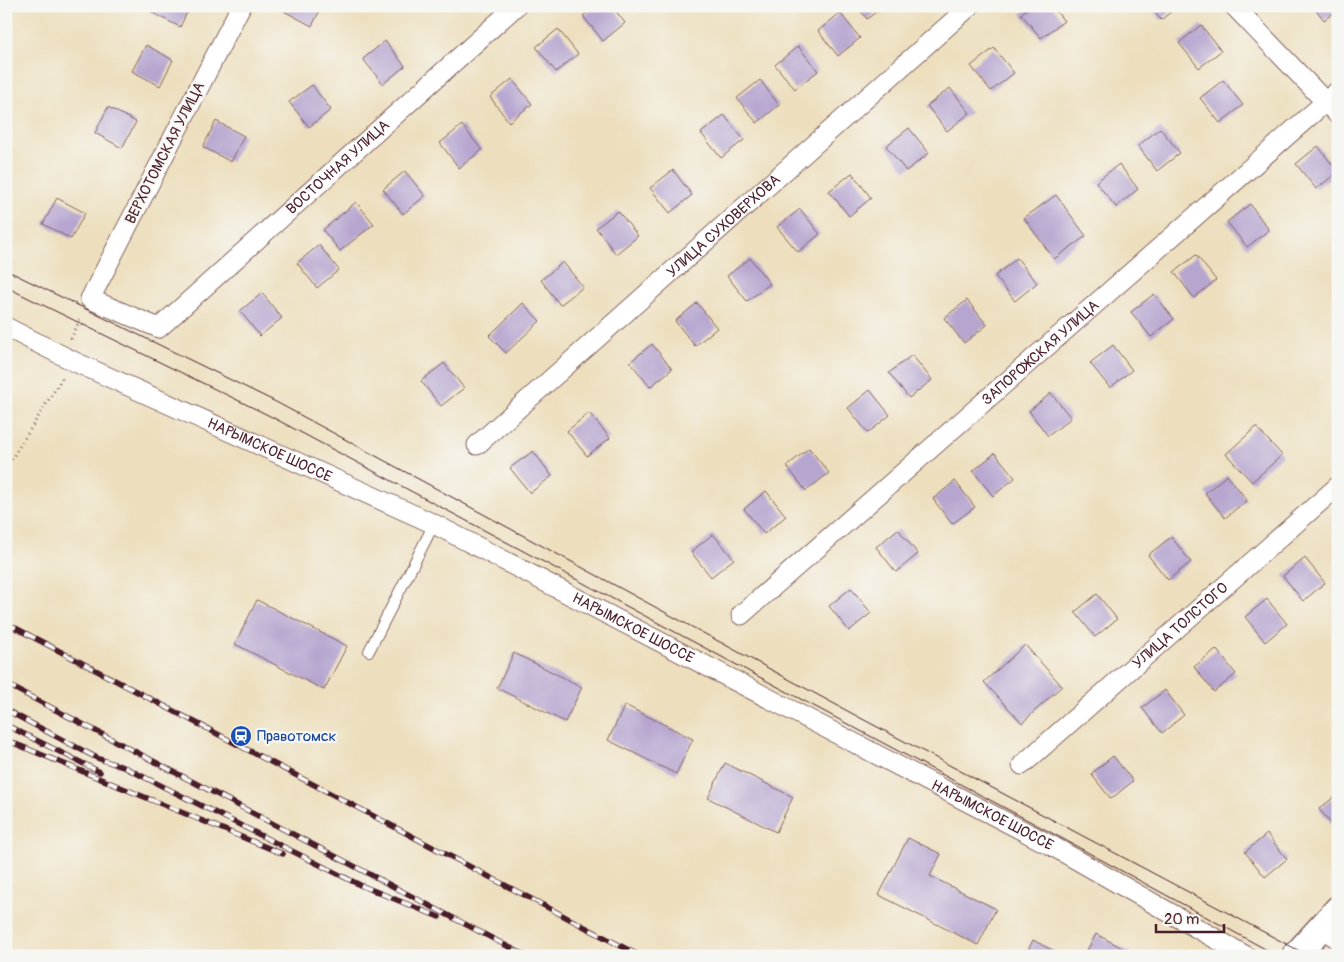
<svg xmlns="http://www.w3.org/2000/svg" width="1344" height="962" font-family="Pangolin,sans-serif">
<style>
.building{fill:#b6a5cf}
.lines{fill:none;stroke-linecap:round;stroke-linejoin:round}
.lane-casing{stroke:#83625e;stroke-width:12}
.street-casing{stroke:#83625e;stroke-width:21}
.secondary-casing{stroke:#83625e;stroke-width:29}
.path{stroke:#83625e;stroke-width:3;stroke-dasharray:1 4;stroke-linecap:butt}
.lane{stroke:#fff;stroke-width:10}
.street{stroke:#fff;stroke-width:19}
.secondary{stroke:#fff;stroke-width:26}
.tram{stroke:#4a1f2b;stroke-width:1}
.rail-casing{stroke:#4a1f2b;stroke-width:5.5}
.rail{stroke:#f6f6f2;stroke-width:4;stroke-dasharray:11;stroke-linecap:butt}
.labels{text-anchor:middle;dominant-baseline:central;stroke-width:4.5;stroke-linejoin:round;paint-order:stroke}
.street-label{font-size:15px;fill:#4a1f2b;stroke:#f6f6f2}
.transit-label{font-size:15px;fill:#164399;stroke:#f6f6f2;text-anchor:start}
</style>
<rect width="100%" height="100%" fill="#f6f6f2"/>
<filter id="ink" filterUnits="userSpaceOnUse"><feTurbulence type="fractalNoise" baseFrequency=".02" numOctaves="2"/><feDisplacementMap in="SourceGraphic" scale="10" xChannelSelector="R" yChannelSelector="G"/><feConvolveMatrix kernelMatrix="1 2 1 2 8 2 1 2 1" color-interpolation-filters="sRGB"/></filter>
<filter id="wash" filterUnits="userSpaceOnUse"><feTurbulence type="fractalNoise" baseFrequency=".0096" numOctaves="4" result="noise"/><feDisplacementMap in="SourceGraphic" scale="20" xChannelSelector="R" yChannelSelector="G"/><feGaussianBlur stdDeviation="1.12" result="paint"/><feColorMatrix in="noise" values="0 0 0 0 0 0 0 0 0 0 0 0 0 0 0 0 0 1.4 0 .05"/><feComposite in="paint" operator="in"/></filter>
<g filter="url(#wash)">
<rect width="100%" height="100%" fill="#eddfbe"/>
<g id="blocks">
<path class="building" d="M154 6H190L180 27 151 12Z
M286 6H322L312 26 284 11Z
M595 6H612L625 23 603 41 583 16Z
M857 6H883L867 19Z
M1030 6H1052L1064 21 1041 38 1021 14Z
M1149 6H1178L1161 20Z
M1313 6H1338V10L1324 20Z
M840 13 860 38 838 56 818 31Z
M1201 25 1221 51 1199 68 1179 43Z
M558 29 578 54 556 72 536 47Z
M385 41 405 66 383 84 363 59Z
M146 45 173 60 160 86 132 71Z
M798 46 818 71 795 89 775 65Z
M994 48 1014 73 991 91 971 66Z
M512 79 532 104 509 122 490 97Z
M760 80 779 105 757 123 737 98Z
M1223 80 1243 105 1220 123 1200 98Z
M312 85 331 110 309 127 289 102Z
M950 88 970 113 947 131 927 106Z
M108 107 136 122 122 148 95 133Z
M724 115 744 140 721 158 701 133Z
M216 121 244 136 231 162 203 147Z
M462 125 482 150 459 168 440 143Z
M909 128 929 153 906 171 886 146Z
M1160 128 1180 153 1157 171 1138 146Z
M1318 146 1338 172 1316 189 1296 164Z
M1119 164 1138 189 1116 207 1096 182Z
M673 170 692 195 670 213 650 188Z
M405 171 425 196 403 214 383 189Z
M852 173 871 198 849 216 829 191Z
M1056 195 1086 236 1054 259 1024 218Z
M57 198 85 213 71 239 43 224Z
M356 202 374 224 340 251 323 230Z
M1250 204 1269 230 1247 247 1227 222Z
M800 209 820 234 798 252 777 227Z
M618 211 638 236 616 254 596 228Z
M319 245 339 270 317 288 297 263Z
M1196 255 1216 280 1194 298 1174 272Z
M750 258 770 284 747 301 727 276Z
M1017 258 1037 283 1015 301 995 276Z
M563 262 583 287 560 305 541 280Z
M262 293 282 318 260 336 240 311Z
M1154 294 1174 319 1151 337 1131 312Z
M967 300 987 325 964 343 944 318Z
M523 303 540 321 506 353 489 336Z
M697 303 717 328 695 346 675 321Z
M652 344 672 369 650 387 630 362Z
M1113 345 1132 370 1110 388 1090 363Z
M912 355 932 380 909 398 889 373Z
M444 363 464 388 441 406 421 381Z
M870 390 890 415 868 433 848 408Z
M1051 393 1071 418 1048 436 1029 411Z
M589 413 610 438 587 456 567 431Z
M1256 427 1282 455 1252 482 1226 454Z
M809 448 829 473 806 491 787 466Z
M533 451 552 476 530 493 510 468Z
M995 453 1015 478 993 496 973 471Z
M1227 475 1247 500 1225 518 1205 493Z
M955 481 975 507 952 524 933 499Z
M766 491 786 516 764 534 744 509Z
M898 529 918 554 896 572 876 547Z
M713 534 734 559 711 577 691 552Z
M1171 537 1191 562 1168 580 1148 555Z
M1305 558 1325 583 1303 601 1283 576Z
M851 588 871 613 849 631 829 606Z
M1097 594 1117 619 1095 637 1075 612Z
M1267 599 1287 624 1265 642 1245 617Z
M257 600 347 646 324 690 235 644Z
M1025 645 1062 686 1022 723 984 682Z
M1216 649 1236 674 1214 692 1194 667Z
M514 653 582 687 565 722 497 688Z
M1165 690 1184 715 1162 733 1142 708Z
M625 705 693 739 676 774 608 740Z
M1113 756 1133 781 1111 799 1091 774Z
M725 763 793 797 776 832 708 798Z
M1338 794V832L1319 809Z
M1267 834 1287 859 1265 877 1245 852Z
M908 838 941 854 930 876 996 909 978 945 879 895Z
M1096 934 1130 952 1128 956H1084Z
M1033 940 1063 956H1025Z"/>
</g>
</g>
<g filter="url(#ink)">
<use href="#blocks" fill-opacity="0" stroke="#83625e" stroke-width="1"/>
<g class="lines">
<g class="lane-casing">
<path id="lane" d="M369 651 434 524"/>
</g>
<g class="street-casing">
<g id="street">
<path id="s1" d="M241 6 90 299 159 328 516 6"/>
<path d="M1234 6 1338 115"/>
<path id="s2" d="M6 327 73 361 434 524 1054 847 1246 956"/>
<path id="s3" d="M477 445 970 6"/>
<path id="s4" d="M741 615 1338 91"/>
<path id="s5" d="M1022 765 1338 486"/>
<path d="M1319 927 1338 939"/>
</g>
</g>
<g class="secondary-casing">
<path id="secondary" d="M1295 956 1338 909"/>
</g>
<path class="path" d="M71 339 81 317
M6 468 63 377"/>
<use href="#lane" class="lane"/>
<use href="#street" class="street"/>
<use href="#secondary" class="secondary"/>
<path class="tram" d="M6 270 276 402 853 714 1309 956
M6 287 270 416 1065 840 1278 956"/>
<g class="rail-casing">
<path id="rail" d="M6 623 640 956
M6 684 526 956
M6 710 97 758 126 768 360 885 439 917
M6 725 100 772
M6 740 283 854"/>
</g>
<use href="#rail" class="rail"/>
</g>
</g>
<defs>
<g id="station-disc" transform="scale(1.125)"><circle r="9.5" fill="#1a4fb4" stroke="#f6f6f2"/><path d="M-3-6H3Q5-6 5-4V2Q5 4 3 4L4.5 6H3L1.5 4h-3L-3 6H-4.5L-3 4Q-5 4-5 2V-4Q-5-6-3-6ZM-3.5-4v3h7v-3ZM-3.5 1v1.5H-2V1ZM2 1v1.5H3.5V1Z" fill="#fff"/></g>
</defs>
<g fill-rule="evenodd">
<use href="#station-disc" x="241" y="736"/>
</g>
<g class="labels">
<g class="street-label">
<text transform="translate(165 153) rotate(-63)">ВЕРХОТОМСКАЯ УЛИЦА</text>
<text stroke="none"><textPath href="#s1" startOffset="645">ВОСТОЧНАЯ УЛИЦА</textPath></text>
<text stroke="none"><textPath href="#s3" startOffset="330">УЛИЦА СУХОВЕРХОВА</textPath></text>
<text stroke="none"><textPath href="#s4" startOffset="398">ЗАПОРОЖСКАЯ УЛИЦА</textPath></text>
<text stroke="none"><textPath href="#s2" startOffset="291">НАРЫМСКОЕ ШОССЕ</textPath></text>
<text stroke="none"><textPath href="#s5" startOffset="211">УЛИЦА ТОЛСТОГО</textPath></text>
<text stroke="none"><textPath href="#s2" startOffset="696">НАРЫМСКОЕ ШОССЕ</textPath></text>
<text stroke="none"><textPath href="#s2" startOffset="1101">НАРЫМСКОЕ ШОССЕ</textPath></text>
</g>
<g class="transit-label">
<text x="257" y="736">Правотомск</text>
</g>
</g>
<rect width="1344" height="962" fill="none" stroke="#f6f6f2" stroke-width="25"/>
<path d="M1156 924v8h68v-8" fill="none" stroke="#4a1f2b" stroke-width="2.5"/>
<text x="1164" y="924" font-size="15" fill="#4a1f2b" stroke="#f6f6f2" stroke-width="4" paint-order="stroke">20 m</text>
</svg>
